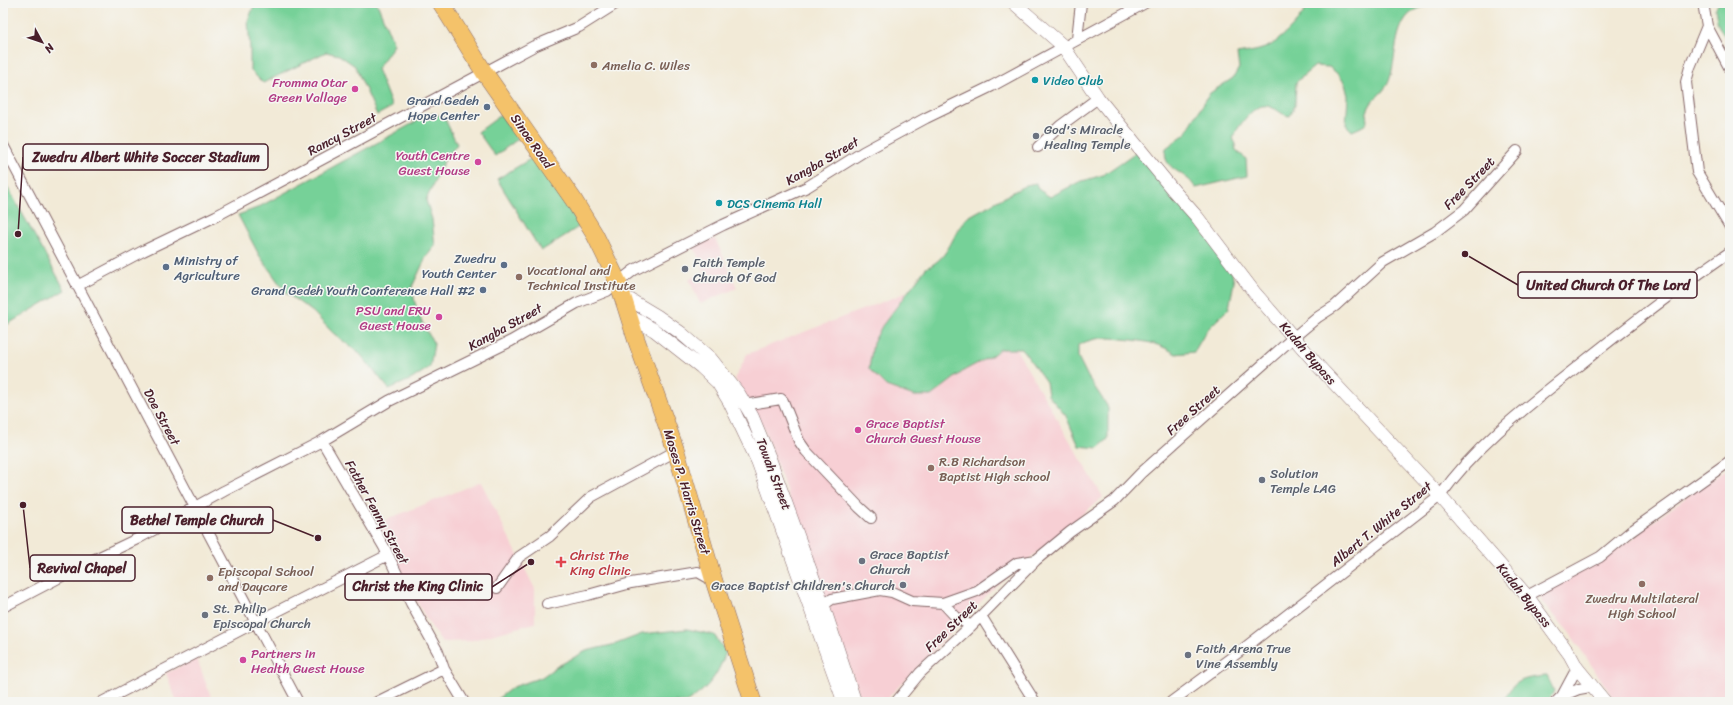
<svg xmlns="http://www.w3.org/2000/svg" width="1733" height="705" font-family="Sriracha,sans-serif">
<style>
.built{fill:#f7cfd4}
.green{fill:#76d198;stroke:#607862}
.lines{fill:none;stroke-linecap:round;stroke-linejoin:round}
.minor-casing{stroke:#856667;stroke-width:12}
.tertiary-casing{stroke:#856667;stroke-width:14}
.trunk-casing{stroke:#856667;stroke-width:18}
.minor{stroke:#fff;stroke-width:10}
.tertiary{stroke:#fff;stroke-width:13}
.trunk{stroke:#f4c26a;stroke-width:17}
.education-dot{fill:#8d6e63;stroke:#f6f6f2;stroke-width:1.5}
.culture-dot{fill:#0f9aa8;stroke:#f6f6f2;stroke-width:1.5}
.hotel-dot{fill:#d1479c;stroke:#f6f6f2;stroke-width:1.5}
.service-dot{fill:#5c6f8a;stroke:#f6f6f2;stroke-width:1.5}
.worship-dot{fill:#6b7280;stroke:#f6f6f2;stroke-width:1.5}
.health-dot{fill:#e0444e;stroke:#f6f6f2;stroke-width:1.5}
.labels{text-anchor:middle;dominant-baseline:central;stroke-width:3;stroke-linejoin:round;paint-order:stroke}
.education-label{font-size:13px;fill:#785e54;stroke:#f6f6f2;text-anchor:start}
.culture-label{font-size:13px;fill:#0d838f;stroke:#f6f6f2;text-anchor:start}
.hotel-label{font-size:13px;fill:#b23c85;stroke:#f6f6f2;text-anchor:end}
.service-label{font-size:13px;fill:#4e5e75;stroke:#f6f6f2;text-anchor:end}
.worship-label{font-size:13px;fill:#5b616d;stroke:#f6f6f2;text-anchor:start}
.street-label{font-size:13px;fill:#4a1f2b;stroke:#f6f6f2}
.health-label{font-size:13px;fill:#be3a42;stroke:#f6f6f2;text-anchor:start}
.leader{fill:none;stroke:#4a1f2b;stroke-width:1.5}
.callout-dot{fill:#4a1f2b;stroke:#f6f6f2;stroke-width:1.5}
.callout{fill:#f6f6f2;stroke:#4a1f2b;stroke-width:1.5}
.callout-label{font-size:14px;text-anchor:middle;font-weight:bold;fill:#4a1f2b}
</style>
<rect width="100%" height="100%" fill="#f6f6f2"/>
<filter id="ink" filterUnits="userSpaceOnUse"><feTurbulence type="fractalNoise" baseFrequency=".025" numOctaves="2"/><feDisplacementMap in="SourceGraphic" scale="8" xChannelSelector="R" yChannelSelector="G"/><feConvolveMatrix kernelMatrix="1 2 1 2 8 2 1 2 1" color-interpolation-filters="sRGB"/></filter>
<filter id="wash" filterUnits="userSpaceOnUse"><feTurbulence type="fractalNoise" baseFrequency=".012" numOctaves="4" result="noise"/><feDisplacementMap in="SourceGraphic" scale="16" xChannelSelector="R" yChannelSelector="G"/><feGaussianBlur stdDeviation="0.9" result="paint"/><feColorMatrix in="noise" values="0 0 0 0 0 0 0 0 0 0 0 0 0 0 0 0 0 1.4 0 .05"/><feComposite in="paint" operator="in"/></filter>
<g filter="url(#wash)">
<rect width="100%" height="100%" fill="#f2ead7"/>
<path class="built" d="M715 238 737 288 700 304 689 279 704 272 694 247Z
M967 266 1103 497 992 590 884 702H862L763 426 735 379 747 354 931 283Z
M1730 467V702H1616L1569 632 1542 602 1540 594 1597 562 1634 538 1646 527 1697 489Z
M481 482 535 589V623L469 641 442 642 428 622 375 524Z
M197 659 213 702H177L166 673Z"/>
<path class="green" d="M255 3H377L394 45 377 69 392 107 377 115 355 66 339 55 326 52 263 83 250 70V49L248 21Z
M1309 3H1435C1428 6 1418 8 1412 12 1393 26 1397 60 1389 81 1385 92 1374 97 1369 107 1361 123 1377 121 1352 131L1346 125 1348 96 1345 84 1339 75 1329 67 1315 66 1296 82 1295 105 1290 116C1282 115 1280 111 1273 108 1256 98 1241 124 1233 136L1236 150 1246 159 1247 176 1196 188C1193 185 1191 181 1188 179 1176 169 1162 166 1166 148L1185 134 1210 93 1233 78 1239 68 1237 54C1248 52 1261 51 1271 45 1284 37 1303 17 1309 3Z
M1719 3H1730V39C1717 31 1718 23 1715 9Z
M432 113 444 117 457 144 443 163 426 200 432 219 435 246 426 257 412 287 415 303 422 322 434 344 430 367 412 379 389 389 360 354 333 333 313 312 286 293 259 255 238 215 257 208Z
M501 115 518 139 495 156 478 132Z
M1139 150 1230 265 1234 282 1229 308 1207 330 1194 352 1176 354C1160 344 1150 342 1132 340 1109 338 1101 335 1078 345V357L1088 377 1108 407V439L1098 448 1079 446 1066 416 1048 395 1046 382 1022 349H1000L991 356 965 370 931 396H914L886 386 869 369 873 343 882 326 926 268C952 257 951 233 968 217L1026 185 1036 183 1038 189 1050 197 1079 182 1103 175Z
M537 155 580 226 541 251 497 179Z
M3 179 65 290 3 327Z
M687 629 714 635 726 652C717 676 709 688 687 702H493L513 687 542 677 556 667 586 651 616 644 642 634Z
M1547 676 1554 691 1548 702H1503C1513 679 1525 678 1547 676Z"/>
</g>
<g filter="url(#ink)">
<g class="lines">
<g class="minor-casing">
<path id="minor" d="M1703 3 1707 26 1730 69
M1707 26 1690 67 1686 82 1697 172 1730 227
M1077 39 1081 3
M3 145 298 702
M1038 147 1060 126 1098 98
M77 286 143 251 216 216 534 46 579 27 617 3
M750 404 781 399 783 401 799 441 806 451 859 507 871 518
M322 441 384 547 411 603 438 652 444 669 464 702
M497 588 519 557 550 536 591 497 676 451
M1527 596 1600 557 1630 532 1730 461
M943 603 956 617 971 626
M547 604 588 595 631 583 698 572 714 581
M823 605 832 599 880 590 892 592 912 601 943 603 977 591 1017 563 1036 560
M3 607 89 562 137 539 224 491 322 441 389 401 511 341 577 303 607 291 634 270 723 225 807 187 863 152 926 118 992 86 1145 3
M981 616 1035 702
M1562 696 1579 689 1590 687 1596 692
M102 702 256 622 388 555
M377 702 444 669
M896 702 920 673 971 626 1036 560 1070 532 1114 501 1141 473 1294 337 1318 317 1335 306 1383 262 1435 232 1464 210 1517 151
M1171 702 1247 646 1440 496C1475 446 1525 408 1572 371 1623 330 1676 289 1730 252
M1556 702 1562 696 1577 668"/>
</g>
<g class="tertiary-casing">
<path id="tertiary" d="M1014 3 1063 46 1098 98 1173 190 1197 217 1254 292 1320 368 1440 496 1527 596 1570 655 1577 668 1605 702
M622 295 657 316 681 333 711 359 739 394 752 416 769 457 823 605 855 702
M628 315 654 330 701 367 718 383 729 401 758 462 844 702"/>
</g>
<g class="trunk-casing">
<path id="trunk" d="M441 3 484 72 573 199 595 235 618 282 636 339 676 451 714 581 753 702"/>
</g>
<use href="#minor" class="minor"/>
<use href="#tertiary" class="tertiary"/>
<use href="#trunk" class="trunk"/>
</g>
</g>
<g class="education-dot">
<circle cx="594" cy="65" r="4"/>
<circle cx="519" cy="277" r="4"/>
<circle cx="931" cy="468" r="4"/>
<circle cx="210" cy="578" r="4"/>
<circle cx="1642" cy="584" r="4"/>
</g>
<g class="culture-dot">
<circle cx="1035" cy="80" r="4"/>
<circle cx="719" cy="203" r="4"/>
</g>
<g class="hotel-dot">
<circle cx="355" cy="89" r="4"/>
<circle cx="478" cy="162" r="4"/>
<circle cx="439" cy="317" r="4"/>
<circle cx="858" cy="430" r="4"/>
<circle cx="243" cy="660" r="4"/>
</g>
<g class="service-dot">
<circle cx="487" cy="107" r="4"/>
<circle cx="504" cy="265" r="4"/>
<circle cx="166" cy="267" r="4"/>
<circle cx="483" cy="290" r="4"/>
</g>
<g class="worship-dot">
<circle cx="1036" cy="136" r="4"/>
<circle cx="685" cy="269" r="4"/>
<circle cx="1262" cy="480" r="4"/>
<circle cx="862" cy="561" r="4"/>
<circle cx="903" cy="585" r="4"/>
<circle cx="205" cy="615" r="4"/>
<circle cx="1188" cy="655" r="4"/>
</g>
<path class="health-dot" d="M559 556h4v4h4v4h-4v4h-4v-4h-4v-4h4z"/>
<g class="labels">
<g class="education-label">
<text x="602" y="65">Amelia C. Wiles</text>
<text x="527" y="270">Vocational and<tspan x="527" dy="15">Technical Institute</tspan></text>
<text x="939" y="461">R.B Richardson<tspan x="939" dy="15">Baptist High school</tspan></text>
<text x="218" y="571">Episcopal School<tspan x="218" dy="15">and Daycare</tspan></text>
<text x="1642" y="598" text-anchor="middle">Zwedru Multilateral<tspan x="1642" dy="15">High School</tspan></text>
</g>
<g class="culture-label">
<text x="1043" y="80">Video Club</text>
<text x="727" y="203">DCS Cinema Hall</text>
</g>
<g class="hotel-label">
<text x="347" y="82">Fromma Otar<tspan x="347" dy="15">Green Vallage</tspan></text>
<text x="470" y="155">Youth Centre<tspan x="470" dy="15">Guest House</tspan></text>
<text x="431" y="310">PSU and ERU<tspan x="431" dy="15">Guest House</tspan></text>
<text x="866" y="423" text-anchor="start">Grace Baptist<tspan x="866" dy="15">Church Guest House</tspan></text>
<text x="251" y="653" text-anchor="start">Partners in<tspan x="251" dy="15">Health Guest House</tspan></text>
</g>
<g class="service-label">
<text x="479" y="100">Grand Gedeh<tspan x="479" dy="15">Hope Center</tspan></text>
<text x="496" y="258">Zwedru<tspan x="496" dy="15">Youth Center</tspan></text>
<text x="174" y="260" text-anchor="start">Ministry of<tspan x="174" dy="15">Agriculture</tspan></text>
<text x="475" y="290">Grand Gedeh Youth Conference Hall #2</text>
</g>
<g class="worship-label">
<text x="1044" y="129">God's Miracle<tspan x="1044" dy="15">Healing Temple</tspan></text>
<text x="693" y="262">Faith Temple<tspan x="693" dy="15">Church Of God</tspan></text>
<text x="1270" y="473">Solution<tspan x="1270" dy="15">Temple LAG</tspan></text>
<text x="870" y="554">Grace Baptist<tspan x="870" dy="15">Church</tspan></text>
<text x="895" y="585" text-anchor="end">Grace Baptist Children's Church</text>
<text x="213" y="608">St. Philip<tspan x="213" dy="15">Episcopal Church</tspan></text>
<text x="1196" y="648">Faith Arena True<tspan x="1196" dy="15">Vine Assembly</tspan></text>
</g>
<g class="street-label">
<text transform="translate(342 134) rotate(-28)">Rancy Street</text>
<text transform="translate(532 141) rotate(55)">Sinoe Road</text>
<text transform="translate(822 161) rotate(-30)">Kangba Street</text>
<text transform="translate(1469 183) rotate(-46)">Free Street</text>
<text transform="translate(505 327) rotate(-29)">Kangba Street</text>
<text transform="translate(1308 353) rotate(49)">Kudah Bypass</text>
<text transform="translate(1193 410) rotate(-42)">Free Street</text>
<text transform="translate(162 417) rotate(62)">Doe Street</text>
<text transform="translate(774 474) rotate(69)">Towah Street</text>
<text transform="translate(687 492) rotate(73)">Moses P. Harris Street</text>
<text transform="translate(377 512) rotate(61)">Father Fenny Street</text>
<text transform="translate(1381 524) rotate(-39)">Albert T. White Street</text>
<text transform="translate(1524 595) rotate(51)">Kudah Bypass</text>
<text transform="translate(951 626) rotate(-44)">Free Street</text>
</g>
<g class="health-label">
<text x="570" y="555">Christ The<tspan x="570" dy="15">King Clinic</tspan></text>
</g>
</g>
<path class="leader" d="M18 234L23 157M1465 254L1518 285M318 538L273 520M23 505L30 568M531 562L492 587"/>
<g class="callout-dot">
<circle cx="18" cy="234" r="4"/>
<circle cx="1465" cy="254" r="4"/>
<circle cx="318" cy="538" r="4"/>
<circle cx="23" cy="505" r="4"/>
<circle cx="531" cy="562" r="4"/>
</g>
<g class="callout">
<rect x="23" y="144" width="245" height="26" rx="4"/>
<rect x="1518" y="272" width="179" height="26" rx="4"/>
<rect x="122" y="507" width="151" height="26" rx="4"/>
<rect x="30" y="555" width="105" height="26" rx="4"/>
<rect x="345" y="574" width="147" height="26" rx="4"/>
</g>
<g class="callout-label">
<text x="146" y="162">Zwedru Albert White Soccer Stadium</text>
<text x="1608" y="290">United Church Of The Lord</text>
<text x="197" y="525">Bethel Temple Church</text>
<text x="82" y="573">Revival Chapel</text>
<text x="418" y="591">Christ the King Clinic</text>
</g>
<rect width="1733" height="705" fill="none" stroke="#f6f6f2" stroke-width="16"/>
<g transform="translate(42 42) rotate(130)" stroke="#f6f6f2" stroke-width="3" paint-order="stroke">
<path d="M0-3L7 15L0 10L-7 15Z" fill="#4a1f2b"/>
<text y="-6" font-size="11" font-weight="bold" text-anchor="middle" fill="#4a1f2b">N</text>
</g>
</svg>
